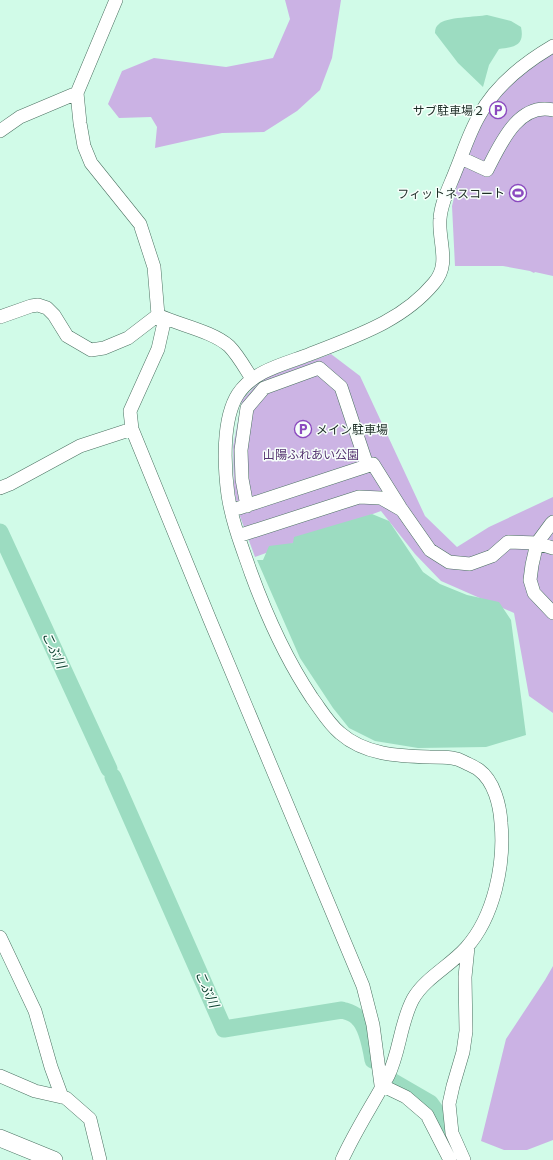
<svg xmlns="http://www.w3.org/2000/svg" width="553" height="1160" font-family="'IBM Plex Sans','Noto Sans JP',sans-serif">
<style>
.green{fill:#ccb4e4}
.forest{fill:#cbb2e4}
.water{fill:#9cdcc1}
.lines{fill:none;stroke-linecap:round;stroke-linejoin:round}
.river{stroke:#9cdcc1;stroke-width:17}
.minor-casing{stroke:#4b7161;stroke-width:14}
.major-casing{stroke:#4b7161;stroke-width:18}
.minor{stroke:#fff;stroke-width:13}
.major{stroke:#fff;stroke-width:17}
.labels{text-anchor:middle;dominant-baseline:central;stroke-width:3;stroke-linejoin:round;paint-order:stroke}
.poi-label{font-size:12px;fill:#1e2e27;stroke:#f7fffb;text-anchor:end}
.park-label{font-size:12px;fill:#543370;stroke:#f7fffb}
.water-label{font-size:13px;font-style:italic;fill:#0f4433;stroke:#f7fffb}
</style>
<rect width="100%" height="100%" fill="#d1fbe8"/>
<path class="green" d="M553 53V276L535 272 534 273 530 271 503 266H455L452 206 461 169 479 124 500 96 521 75Z
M331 354 360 376 425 516 457 547 489 527 553 497V713L529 696 514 613 441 581 415 554 381 511 255 557 238 511 234 488 233 447 242 400 262 379Z"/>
<path class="forest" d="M285 0H341L332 58 320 90 297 111 264 132 222 133 155 148 157 127 151 117 119 118 108 104 122 71 154 58 226 67 273 58 290 19Z
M553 966V1140L527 1150H504L481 1141 506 1039 545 980Z"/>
<path class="water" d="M487 15 511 21 521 27C525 46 514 47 499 49L489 65 483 87 458 63 435 33C435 29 436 26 439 24 445 17 477 17 487 15Z
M372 514 389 521 423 572 440 584 467 595 499 602 511 620 526 735 486 747 418 748 375 741 349 728 333 708 300 658 257 560H263L269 546 293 543 294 537Z"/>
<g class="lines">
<path class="river" d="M0 532 109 769
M113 777 224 1029 342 1010C348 1012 353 1013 357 1017 367 1025 371 1048 373 1060
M392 1081 430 1103 438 1114 454 1153"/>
<g class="minor-casing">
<path id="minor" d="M116 0 77 93 80 123 84 146 91 163 140 224 154 267 158 315
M0 131 20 117 77 93
M461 158 487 170C500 145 518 102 553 110
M158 315C179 325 212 331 229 346 238 355 245 368 252 379
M0 317 31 306 38 305 47 308 54 315 67 336 91 350 104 348 128 338 158 315
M165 318 158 349 130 411 132 429 210 620 363 986 373 1025 381 1085
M0 488 10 484 80 446 132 429
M247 506 242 479 241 450 247 408 264 388 319 368 341 387 367 465
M239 508 373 464 400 507
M553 522 551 524 537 543 532 565 530 580 534 593 553 613
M238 536 359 497 381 498 402 510 430 550 449 562 470 564 492 556 508 542 537 543 553 548
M0 937 35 1011 51 1067 62 1097
M0 1076 35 1091 66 1098 90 1119 100 1160
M381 1085 406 1097 427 1115 450 1160
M342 1160C355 1131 373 1104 388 1076 400 1052 400 1023 413 999 425 978 450 966 466 948 494 917 505 864 501 823 500 805 494 781 479 770 475 767 470 765 466 763 460 760 459 759 452 758 445 757 437 757 430 757 398 756 365 755 340 733 328 723 321 710 312 698 286 659 267 617 251 573 242 547 232 522 228 495 224 466 222 419 238 394 253 371 284 364 308 355 353 337 402 322 434 283 451 264 438 241 440 219 441 202 450 186 456 170 463 153 469 133 479 116 495 86 524 63 553 46
M464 1160 452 1133 449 1104 453 1086 463 1052 466 1031 465 977 468 947"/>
</g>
<g class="major-casing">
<path id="major" d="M0 1138 54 1160"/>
</g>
<use href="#minor" class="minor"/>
<use href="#major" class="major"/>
</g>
<defs>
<g id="parking-ring" transform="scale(0.9)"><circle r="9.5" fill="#f7fffb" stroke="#8b4abf" stroke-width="1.5"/><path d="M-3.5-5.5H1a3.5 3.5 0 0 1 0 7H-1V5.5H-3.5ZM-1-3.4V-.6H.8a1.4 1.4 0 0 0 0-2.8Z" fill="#8b4abf"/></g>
<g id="stadium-ring" transform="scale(0.9)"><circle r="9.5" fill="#f7fffb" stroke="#8b4abf" stroke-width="1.5"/><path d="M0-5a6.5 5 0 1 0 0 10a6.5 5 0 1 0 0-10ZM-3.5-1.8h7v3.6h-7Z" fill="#8b4abf"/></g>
</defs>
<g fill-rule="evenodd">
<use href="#parking-ring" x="498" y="110"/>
<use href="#stadium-ring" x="518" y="193"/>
<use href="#parking-ring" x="303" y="429"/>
</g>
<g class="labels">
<g class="poi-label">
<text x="485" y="110">サブ駐車場２</text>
<text x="505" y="193">フィットネスコート</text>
<text x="316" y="429" text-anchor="start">メイン駐車場</text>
</g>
<g class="park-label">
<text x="311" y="454">山陽ふれあい公園</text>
</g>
<g class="water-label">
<text transform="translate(54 650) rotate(65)">こぶ川</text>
<text transform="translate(207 989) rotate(66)">こぶ川</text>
</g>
</g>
</svg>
